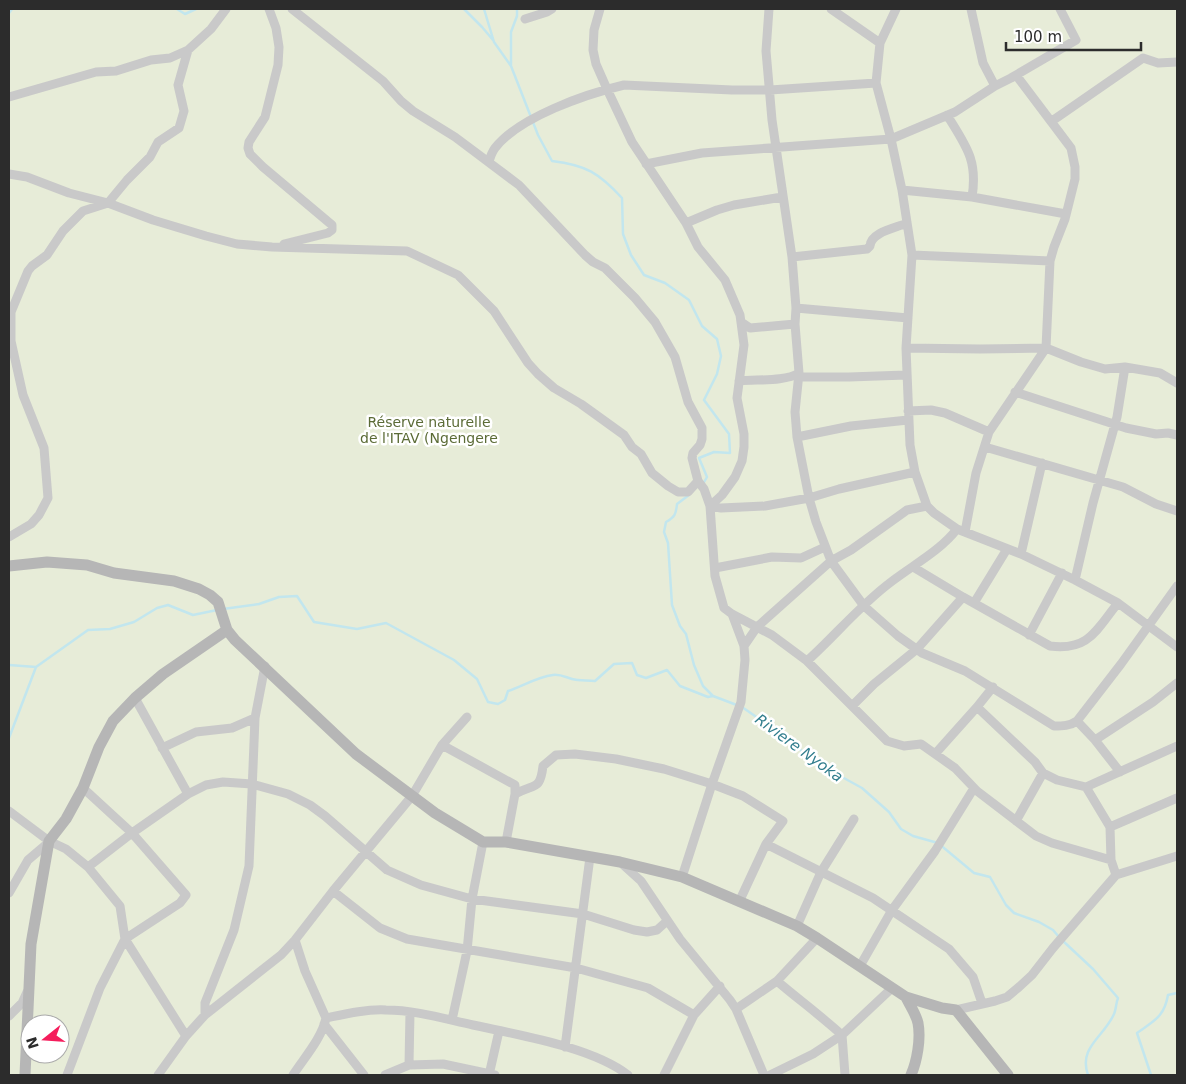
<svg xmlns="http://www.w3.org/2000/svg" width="1186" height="1084" font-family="'DejaVu Sans',sans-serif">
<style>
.green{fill:#e7ecd8;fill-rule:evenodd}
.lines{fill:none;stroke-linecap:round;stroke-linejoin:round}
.stream{stroke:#c2e6ee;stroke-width:2.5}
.street{stroke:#c9c9c9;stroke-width:9}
.secondary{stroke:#b6b6b6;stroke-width:11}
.labels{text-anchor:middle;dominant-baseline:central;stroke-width:5;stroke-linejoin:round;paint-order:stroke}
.park-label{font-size:14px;fill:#5b6b36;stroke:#fff}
.water-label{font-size:15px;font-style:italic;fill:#327e8e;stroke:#fff}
</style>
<rect width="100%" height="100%" fill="#fff"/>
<path class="green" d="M9 9H1177V1075H9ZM30 1024H60V1054H30Z"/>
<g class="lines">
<path class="stream" d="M177 9 185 14 196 9
M464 9 482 27 493 40
M484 9 494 42 511 66 538 135 552 161C586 165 599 173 622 198L623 234 631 255 644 275 665 283 689 300 702 326 717 339 721 356 717 374 704 400 729 434 730 453 714 452 699 458 707 477 703 484
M9 13 12 9
M511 65V32L517 16V9
M689 495 677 504C676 514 675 517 666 522L664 532 668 543 672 605 680 626 686 634 694 665 703 686 713 696 742 707 781 734 826 771 842 777 862 788 889 812 901 829 913 836 938 843 974 873 990 877 1006 905 1014 913 1039 922 1053 930 1059 937
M223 609 259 604 279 597 297 596 314 622 357 629 386 623 454 660 477 679 488 702 498 704 505 700 508 691C523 686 537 677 553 675 560 674 565 677 572 679 579 681 588 680 595 681L614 664 632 663 637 675 646 678 667 670 680 686 708 697 713 696
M9 665 36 667
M9 738 36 667 88 630 110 629 134 622 157 608 168 605 193 615 217 610
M1063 941 1093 969 1118 998C1116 1003 1116 1010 1114 1014 1104 1037 1078 1047 1088 1075
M1151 1075 1137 1033C1155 1020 1164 1017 1168 995L1177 993"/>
<path class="street" d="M269 9 276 28 279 47 278 65 265 117 249 142 248 148 250 154 263 167 332 225V230L328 233 284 244
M292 9 383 81 401 101 413 111 455 137 519 185 585 255 593 262 605 268 635 298 655 322 675 357 688 402 702 428V439L700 445 693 453 692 458 698 481 704 489 710 506 715 576 724 608 732 614 744 646 745 660 741 702 712 784 682 877
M600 9 594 30 593 50 596 64 607 89 632 142 686 223 698 247 725 280 740 315 744 345 737 398 744 434V447L742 461 735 477 722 495 710 506
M769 9 766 51 772 120 792 257 796 308 795 324 799 373 795 412 797 437 809 498 816 522 831 561 864 606 898 636 922 653 965 671 1054 726C1062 726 1070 726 1077 721L1121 664 1177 586
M831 9 880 43
M896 9 880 43 876 83 891 139 902 190 912 255 906 348 910 445 915 472 927 506 934 513 957 529 1021 554 1075 580 1118 603 1177 647
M971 9 983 63 995 86
M525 19 547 12 552 9
M9 97 96 72 116 71 151 60 170 58 188 50 211 29 226 9
M947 115C966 146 978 160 972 197
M1052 121 1143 58 1158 63 1177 62
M489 162C490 158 492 152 495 148 519 117 586 94 624 85L732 90H770L876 83
M646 164 702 153 891 139 955 112 995 86 1011 78 1076 40 1060 9
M9 174 27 177 69 193 108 203 153 220 206 236 237 244 272 247 407 251 458 275 494 311 528 363 538 374 554 388 581 404 624 435 632 447 641 454 652 473 668 486 678 492H688L698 481
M902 190 972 197 1066 214
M686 223 717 210 734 205 782 197
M912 255 1050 261
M792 257 867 249 870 246C871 232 896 228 907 223
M796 308 908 318
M741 322 750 328 795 324
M906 348 980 349 1046 348 1081 362 1105 369 1125 367 1160 373 1177 383
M798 377H849L906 375
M739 381C757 379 784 382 799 373
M1015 392 1126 428 1156 434 1168 433 1177 435
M908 411 931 410 945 413 989 432
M797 437 851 426 908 420
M985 447 1123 487 1156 504 1177 511
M710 506 721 508 765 506 809 498 839 489 915 472
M965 532 976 473 989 432 1046 348 1050 261 1054 247 1065 219 1075 179V167L1071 148 1016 75
M9 537 31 524 39 515 48 498 44 448 23 395 11 341V312L28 271 32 266 47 255 63 231 83 211 108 203 127 180 150 157 158 142 179 128 184 111 178 85 188 50
M1021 554 1042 463
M913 567 963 597 1050 646C1089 651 1096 630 1118 603
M715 568 772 557 801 558 825 547
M1075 580 1093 503 1117 417 1125 367
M974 603 1007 549
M732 614 772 635 807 661 887 741 904 746 921 744 955 768 977 791 1036 836 1052 843 1111 860
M1029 635 1062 573
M744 646 757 627 831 561 851 550 907 510 927 506
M807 661C835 636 860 605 891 582 913 565 940 551 957 529
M135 698 188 794
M852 706 874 684 917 649 963 597
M977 707 993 687
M1077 721 1095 740 1120 772
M1095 740 1153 702 1177 683
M442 745 515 785V794
M162 748 196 732 232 728 255 718
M935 754 977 707 1035 762 1043 773 1057 780 1086 787 1177 746
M1086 787 1110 827 1111 860 1116 875
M9 811 49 841 66 849 88 867 120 906 125 939 186 1036
M1016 821 1043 773
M1110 827 1177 798
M506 842 515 794C535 783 540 791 543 766L556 755 575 754 616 759 664 769 712 784 743 796 783 821 766 844 739 902
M766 844 873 898 949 949 973 977 982 1003
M620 862 641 881 680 939 730 1000 736 1009 764 1075
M88 867 132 833 188 794 206 785 223 782 252 784 288 794 310 805 325 816 387 870 421 885 472 899 583 914 634 930 647 932 657 930 667 921
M333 891 380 928 407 939 576 968 648 988 694 1015
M9 893 28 860 48 843
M797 926 821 872 854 819
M860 966 892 910 935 851 974 788
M777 981C798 999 821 1016 842 1035L845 1075
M736 1009 777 981 817 938
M956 1010 995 1001 1007 997 1019 987 1032 975 1053 948 1116 875 1177 856
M205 1015V1003L234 930 249 866 255 718 265 666
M9 1016 22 1003 27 992
M326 1018C345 1014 366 1009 386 1010 415 1010 445 1019 473 1025 518 1035 592 1047 628 1075
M452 1020 467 951 472 899 483 842
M324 1024 364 1075
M565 1047 590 857
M409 1065 410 1012
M67 1075 100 988 125 939 180 903 186 895 132 833 83 788
M158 1075 186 1036 205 1015 281 955 295 940 333 891 412 796 442 745 467 717
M293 1075C304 1058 322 1038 326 1018L305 971 295 940
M385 1075 409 1065 443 1064 495 1075
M489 1075 499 1031
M664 1075 694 1015 720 986
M770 1075 813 1054 842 1035 892 988"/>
<path class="secondary" d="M9 566 47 562 87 565 114 573 174 581 199 589 210 595 218 602 227 630 235 640 356 754 435 813 483 842H506L620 862 682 877 797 926 817 938 906 997 942 1008 956 1010 1008 1075
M906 997C910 1006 916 1014 918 1023 921 1039 917 1061 911 1075
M25 1075 31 944 49 841 66 819 83 788 99 747 113 721 135 698 163 674 227 630"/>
</g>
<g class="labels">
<g class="park-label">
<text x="429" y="422">Réserve naturelle<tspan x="429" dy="16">de l'ITAV (Ngengere</tspan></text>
</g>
<g class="water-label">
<text transform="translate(799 748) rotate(36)">Riviere Nyoka</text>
</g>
</g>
<rect width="1186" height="1084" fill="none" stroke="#2c2c2c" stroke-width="20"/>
<g transform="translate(45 1039) rotate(253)"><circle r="24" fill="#ffffff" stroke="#ababab"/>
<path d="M0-4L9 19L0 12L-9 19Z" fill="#f51d5c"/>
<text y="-8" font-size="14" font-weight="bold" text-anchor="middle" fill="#2c2c2c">N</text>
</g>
<path d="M1006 42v8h135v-8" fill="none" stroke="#2c2c2c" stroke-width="2.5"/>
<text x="1014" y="42" font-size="15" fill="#2c2c2c" stroke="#ffffff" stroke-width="4" paint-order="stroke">100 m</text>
</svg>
